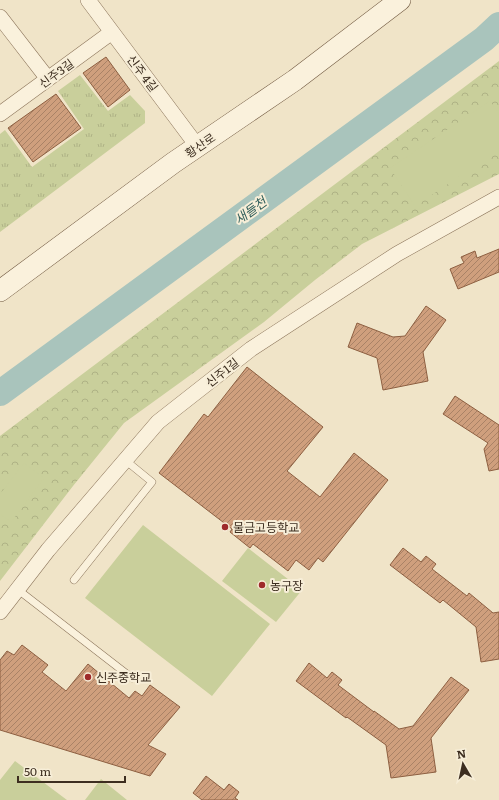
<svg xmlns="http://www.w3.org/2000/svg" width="499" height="800" font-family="Literata,'Noto Sans KR',serif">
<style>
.grass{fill:url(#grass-tufts)}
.park{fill:url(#park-crowns)}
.garden{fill:#c9cf9b}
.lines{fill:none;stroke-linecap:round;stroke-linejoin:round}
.river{stroke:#a9c4bc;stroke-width:26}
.building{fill:url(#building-hatch);stroke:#8d5f41}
.lane-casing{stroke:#8d765c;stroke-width:8}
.street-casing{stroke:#8d765c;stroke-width:16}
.secondary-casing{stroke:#6f573f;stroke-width:22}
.lane{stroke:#faf1dc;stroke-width:7}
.street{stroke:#faf1dc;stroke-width:15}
.secondary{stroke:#faf1dc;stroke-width:21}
.poi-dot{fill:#9e2a2b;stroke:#f7eed8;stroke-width:1.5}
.labels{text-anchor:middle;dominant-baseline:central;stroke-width:4;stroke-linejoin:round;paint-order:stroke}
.street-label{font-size:12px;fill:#3d2e20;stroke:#f7eed8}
.poi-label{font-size:12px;fill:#3d2e20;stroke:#f7eed8;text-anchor:start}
.water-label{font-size:13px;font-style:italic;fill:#2f5d5a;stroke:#f7eed8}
</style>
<defs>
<pattern id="grass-tufts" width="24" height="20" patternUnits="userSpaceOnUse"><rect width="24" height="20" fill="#c9cf9b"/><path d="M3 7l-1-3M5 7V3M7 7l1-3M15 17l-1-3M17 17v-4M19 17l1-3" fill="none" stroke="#aeb285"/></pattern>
<pattern id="park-crowns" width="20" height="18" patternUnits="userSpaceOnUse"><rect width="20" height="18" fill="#c9cf9b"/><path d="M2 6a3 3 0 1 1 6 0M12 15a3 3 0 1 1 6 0" fill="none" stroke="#aeb285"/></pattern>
<pattern id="building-hatch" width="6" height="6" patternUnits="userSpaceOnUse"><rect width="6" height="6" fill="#cf9f7d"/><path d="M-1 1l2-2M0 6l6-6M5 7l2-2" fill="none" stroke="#a98266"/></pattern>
</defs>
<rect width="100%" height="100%" fill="#f0e4c8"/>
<path class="grass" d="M80 75 108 111 130 95 145 111V123L0 232V134L5 130 32 167 84 129 58 91Z"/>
<path class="park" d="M499 61V174L362 244 315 280 264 322 124 423 73 486 0 581V436Z"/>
<path class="garden" d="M490 101 499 113V150L415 206 390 168Z
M24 463 44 478 11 522 0 514V494Z
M143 525 270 624 212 696 85 598Z
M248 548 302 590 276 622 222 581Z
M15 761 67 800H0V780Z
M101 779 127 800H85Z"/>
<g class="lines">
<path class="river" d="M0 393 484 39 499 25"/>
</g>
<path class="building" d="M106 57 130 90 108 107 83 73Z
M56 94 81 128 33 162 8 128Z
M499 249V272L458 289 450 269 464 263 461 257 475 251 477 258Z
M426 306 446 320 423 352 428 381 383 390 377 358 348 347 357 323 393 337 405 336Z
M247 367 323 427 287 471 320 497 354 453 388 480 323 562 318 558 309 570 296 560 288 571 253 544 250 548 230 532 232 529 159 473 204 414 208 417Z
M455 396 499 425V469L489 471 484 449 488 443 443 414Z
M403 548 421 562 426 556 436 564 432 569 467 596 469 593 493 613 499 612V659L481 662 476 627 443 600 440 603 390 565Z
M22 645 48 665 42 672 66 691 88 664 129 698 135 691 142 696 150 685 180 707 148 745 166 754 150 776 0 730V660L7 651 14 655Z
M309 663 327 678 332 672 342 680 338 685 374 712V711L399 729 413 726 451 677 469 690 431 738 436 772 391 778 386 745 347 717 346 718 296 681Z
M206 776 224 790 229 784 239 792 235 798 238 800H202L193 793Z"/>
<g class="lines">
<g class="lane-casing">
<path id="lane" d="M74 580 152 482 125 460
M17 589 132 678"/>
</g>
<g class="street-casing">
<path id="street" d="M88 0 198 147
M0 17 48 79
M0 114 112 32
M0 612 48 550 158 422 251 349 397 254 499 197"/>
</g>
<g class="secondary-casing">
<path id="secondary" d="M0 291 173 163 295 80 400 0"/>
</g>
<use href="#lane" class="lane"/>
<use href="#street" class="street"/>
<use href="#secondary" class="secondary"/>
</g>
<g class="poi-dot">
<circle cx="225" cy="527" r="4"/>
<circle cx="262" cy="585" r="4"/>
<circle cx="88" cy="677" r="4"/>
</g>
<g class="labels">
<g class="street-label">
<text transform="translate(56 73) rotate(-36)">신주3길</text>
<text transform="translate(143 73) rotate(53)">신주 4길</text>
<text transform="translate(200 145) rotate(-34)">황산로</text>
<text transform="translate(222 372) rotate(-38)">신주1길</text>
</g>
<g class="poi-label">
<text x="233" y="527">물금고등학교</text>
<text x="270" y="585">농구장</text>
<text x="96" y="677">신주중학교</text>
</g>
<g class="water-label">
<text transform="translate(250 210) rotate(-36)">새들천</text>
</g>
</g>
<g transform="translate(463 764) rotate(351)" stroke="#f7eed8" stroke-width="3" paint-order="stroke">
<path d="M0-3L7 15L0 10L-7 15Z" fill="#3d2e20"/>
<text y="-6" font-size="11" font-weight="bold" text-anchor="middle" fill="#3d2e20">N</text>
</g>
<path d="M18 776v6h107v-6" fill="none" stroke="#3d2e20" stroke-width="2"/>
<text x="24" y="776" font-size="12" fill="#3d2e20" stroke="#f7eed8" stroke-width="3" paint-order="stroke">50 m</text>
</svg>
